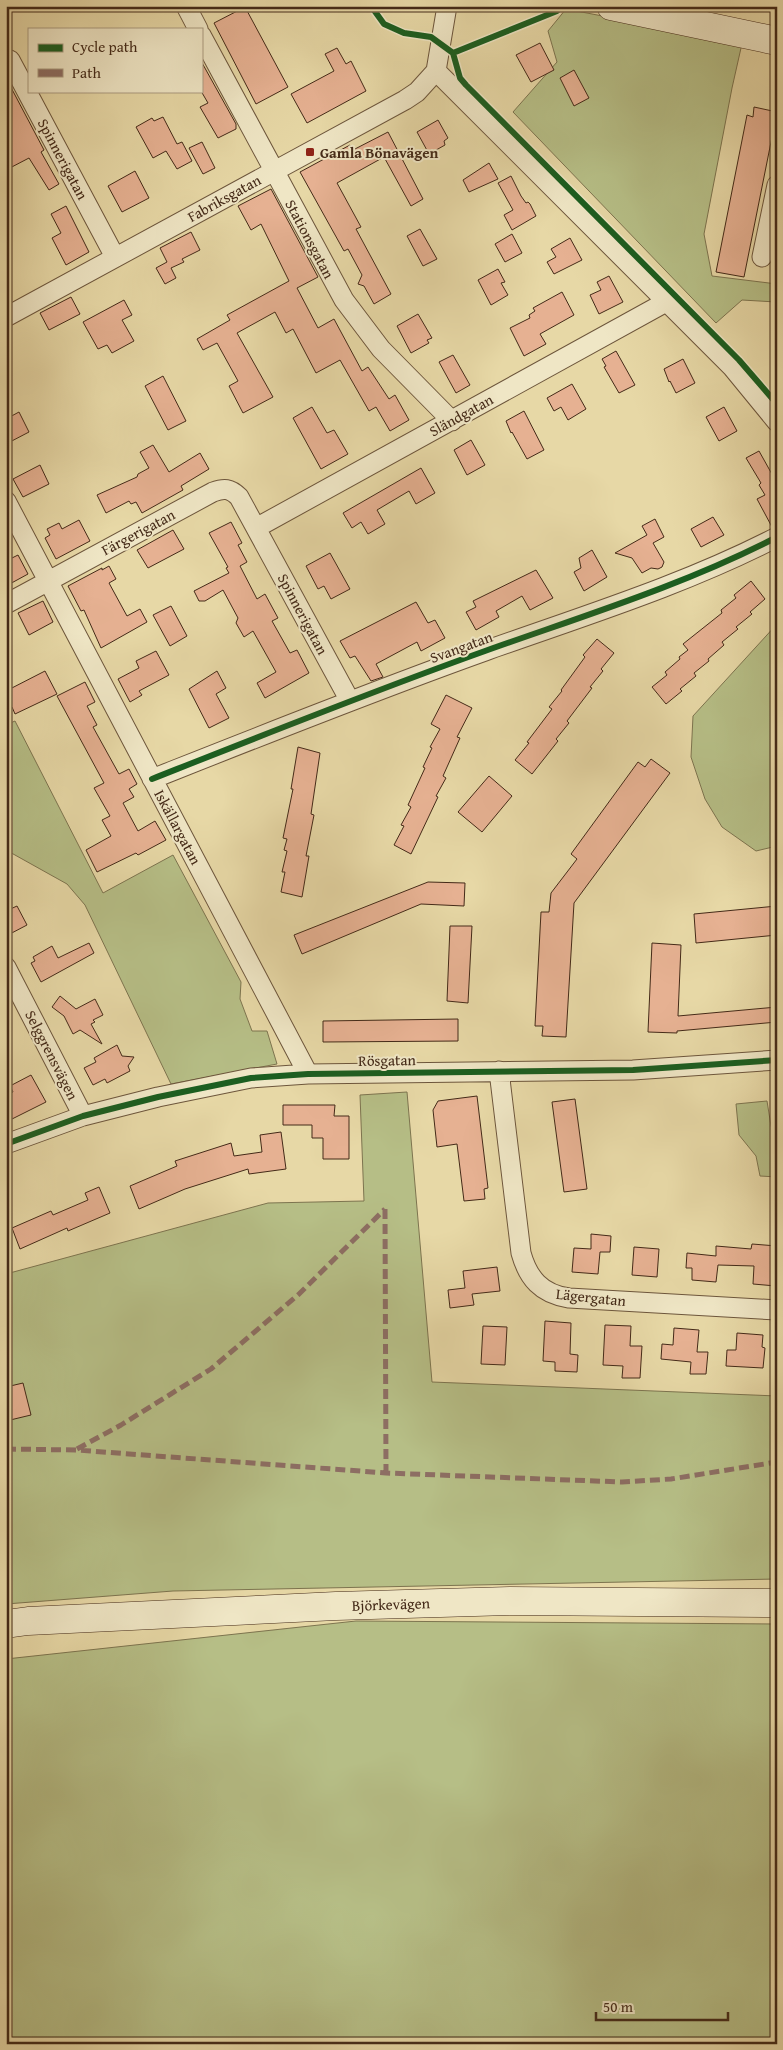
<svg xmlns="http://www.w3.org/2000/svg" width="783" height="2050" font-family="'Gentium Book Plus',serif">
<style>
.green{fill:#b6be86;stroke:#7d744f}
.building{fill:#e6b192;stroke:#442a18}
.lines{fill:none;stroke-linecap:round;stroke-linejoin:round}
.street-casing{stroke:#6d563c;stroke-width:21}
.secondary-casing{stroke:#442a18;stroke-width:29}
.street{stroke:#efe6c5;stroke-width:19}
.secondary{stroke:#efe6c5;stroke-width:28}
.quiet{stroke:#8d6e63;stroke-width:5;stroke-dasharray:10 5;stroke-linecap:butt}
.cycleway-casing{stroke:#efe6c5;stroke-width:9}
.cycleway{stroke:#1b5e20;stroke-width:6}
.poi-dot{fill:#8f2418;stroke:#efe6c5;stroke-width:2}
.labels{text-anchor:middle;dominant-baseline:central;stroke-width:4;stroke-linejoin:round;paint-order:stroke}
.poi-label{font-size:15px;font-weight:bold;fill:#442a18;stroke:#efe6c5;text-anchor:start}
.street-label{font-size:15px;fill:#442a18;stroke:#efe6c5}
</style>
<rect width="100%" height="100%" fill="#e7d8a6"/>
<filter id="stains"><feTurbulence type="fractalNoise" baseFrequency=".004" numOctaves="4"/><feColorMatrix values="0 0 0 0 .2 0 0 0 0 .09 0 0 0 0 .02 0 0 0 .5 -.17"/></filter>
<radialGradient id="worn" r=".72"><stop offset=".6" stop-color="#630" stop-opacity="0"/><stop offset="1" stop-color="#630" stop-opacity=".3"/></radialGradient>
<path class="green" d="M566 9 733 41 741 48 732 88 704 234 712 276 777 284 776 302 742 300 716 323 513 112 557 62 548 31Z
M777 624V846L756 851 722 827 705 799 691 757 693 716Z
M15 721 103 893 173 855 241 982 240 999 252 1031H267L277 1064 171 1084 85 905 67 884 6 850V725Z
M407 1092 432 1382 777 1396V1579L173 1591 6 1604V1274L268 1203 364 1201 360 1095Z
M767 1101 771 1126 777 1138V1177L760 1176 756 1156 739 1135 736 1104Z
M356 1621 777 1624V2044H6V1659Z"/>
<path class="building" d="M245 7 288 87 256 104 214 23Z
M540 43 554 70 531 82 516 55Z
M337 48 346 64 351 61 366 91 307 123 291 94 334 71 325 54Z
M201 61 236 124V129L218 138 200 107 208 103 201 91Z
M574 70 589 98 574 106 560 78Z
M6 78 44 150 41 152 59 184 49 190 29 158 6 170Z
M754 107 777 112 744 277 716 272 747 115 753 117Z
M163 117 177 144 182 142 192 161 177 169 166 151 153 158 136 127 152 118 154 121Z
M438 120 448 138 444 141 445 145 429 154 417 132Z
M388 132 423 199 411 206 384 157 337 183 361 227 356 229 391 294 374 304 364 286 358 284 362 275 348 249 344 251 300 172 350 145 353 150Z
M202 142 215 168 203 174 189 148Z
M489 163 498 179 469 192 463 180Z
M135 171 149 198 122 212 108 186Z
M511 176 521 196 526 203 528 202 530 204 536 216 512 230 504 215 513 210 498 183Z
M271 189 318 277 297 288 318 328 334 319 362 371 368 367 389 399 395 395 409 420 390 431 376 407 369 411 340 360 316 373 293 329 286 333 275 312 237 333 273 397 243 413 229 386 238 381 217 343 203 350 197 339 230 320 227 315 289 281 261 224 251 230 238 206Z
M66 206 89 252 66 265 52 238 61 233 51 214Z
M420 229 437 259 423 266 407 236Z
M191 232 200 250 182 259 184 262 171 268 176 278 165 284 156 268 167 262 160 248Z
M512 234 522 253 505 262 495 244Z
M570 238 582 260 554 274 547 262 556 257 551 249Z
M498 269 505 282 501 283 508 295 491 305 478 280Z
M609 276 623 302 599 314 590 295 601 290 597 282Z
M562 292 574 315 540 334 546 344 524 356 510 328 530 318 529 315 535 311 533 308Z
M71 297 80 314 49 330 40 313Z
M124 300 132 315 122 320 134 341 112 353 107 345 98 349 83 322Z
M418 314 432 338 427 340 429 343 411 353 397 326Z
M616 351 635 385 619 393 604 367 606 366 602 359Z
M453 355 470 385 456 393 439 362Z
M683 359 695 383 676 393 670 381 669 382 664 369Z
M163 376 186 421 168 430 145 386Z
M572 384 586 409 568 420 561 407 554 411 547 398Z
M312 407 327 433 334 430 348 454 321 469 293 418Z
M724 407 737 431 719 441 706 417Z
M524 411 544 450 527 459 512 432 511 433 506 421Z
M19 412 29 432 6 444V419Z
M471 440 485 465 467 475 454 450Z
M153 445 169 472 200 453 209 469 181 486 183 490 142 513 136 502 131 504 129 501 106 513 97 495 137 477 138 474 149 468 140 452Z
M759 451 773 476 777 474V526L772 527 757 499 765 495 759 485 761 483 746 458Z
M40 465 49 484 23 497 13 479Z
M421 468 435 493 416 504 409 491 377 510 385 524 368 534 361 522 352 528 343 513Z
M713 517 724 535 701 547 691 529Z
M655 519 664 537 653 543 664 562 662 567 658 569 651 568 642 573 632 558 615 553 647 535 642 526Z
M79 520 90 541 56 559 45 538 50 535 47 529 59 523 62 529Z
M231 522 242 543 238 545 247 562 240 566 257 599 265 594 278 618 272 621 290 653 297 650 309 673 265 698 257 683 276 672 253 631 244 637 236 623 238 618 223 590 205 601H199L194 591 229 573 226 568 228 567 209 533Z
M173 530 184 549 148 568 137 550Z
M592 550 607 577 584 591 574 572 581 568 579 558Z
M330 553 350 589 331 599 324 586 318 589 306 566Z
M18 555 28 574 6 586V561Z
M109 566 116 579 109 583 127 616 140 609 147 622 101 648 84 610 81 611 68 586 102 568V570Z
M536 570 553 598 530 610 522 596 496 611 499 617 476 630 466 612 476 607 473 601Z
M751 581 765 599 750 612 752 614 736 627 738 629 722 642 724 645 708 659 709 661 694 673 696 676 680 689 682 691 666 704 652 687 667 675 665 672 680 659 679 657 688 650 683 644 722 613 721 610 736 598 734 595Z
M43 601 53 622 29 635 18 613Z
M416 602 428 623 435 620 445 638 421 651 417 642 376 664 383 677 371 681 355 656 350 658 340 641Z
M171 606 187 636 170 646 153 615Z
M597 639 614 653 601 669 603 671 590 687 592 688 567 721 569 723 556 739 558 741 532 774 515 760 529 743 527 742 552 709 549 707 562 691 561 690 585 657 583 655Z
M156 651 169 675 139 691 142 695 130 702 118 679 139 668 136 661Z
M45 671 57 694 15 714 12 707 6 710V691Z
M217 671 226 688 216 694 229 718 209 728 189 689Z
M85 682 95 702 87 706 97 725 93 727 119 774 129 769 137 784 129 789 134 797 123 803 138 831 155 821 166 840 138 855 136 853 97 872 86 850 111 836 102 820 110 816 94 788 104 783 57 696Z
M446 695 472 708 457 737 460 738 443 776 446 778 436 796 438 797 411 854 394 845 404 826 401 825 411 807 408 805 425 768 423 767 432 748 430 747 440 729 431 724Z
M298 747 320 753 311 814 314 815 306 856H309L302 897 281 892 285 872H282L287 851 284 850 287 839 283 838 293 789H291Z
M651 759 670 773 574 903 566 1037 542 1036 543 1026H535L541 912H549L551 893 577 859 571 854 638 762 645 767Z
M489 776 512 796 482 832 458 812Z
M428 882 465 883 464 906 421 904 302 954 294 935Z
M17 906 27 925 6 936V911Z
M777 906V935L696 943 694 914Z
M450 926H472L468 1003 447 1001Z
M89 943 94 953 41 982 31 963 35 961 33 957 52 946 58 958Z
M652 943 681 945 678 1016 777 1007V1022L677 1031V1033L648 1032Z
M60 996 76 1009 95 999 103 1015 93 1020 95 1022 91 1024 102 1044 80 1030 73 1034 64 1016 52 1007Z
M458 1019V1041L323 1042V1021Z
M117 1045 122 1056 134 1057 128 1066 130 1071 107 1083 105 1079 93 1085 84 1068 96 1062 94 1058Z
M31 1075 46 1102 6 1122V1095L13 1092 10 1086Z
M477 1096 488 1188 484 1189 485 1199 464 1201 457 1144 437 1147 433 1110 438 1101Z
M575 1099 587 1189 564 1192 552 1102Z
M283 1105H335L334 1116H349V1159H323V1138H312V1125H283Z
M281 1132 286 1169 249 1174 248 1169 185 1189 139 1209 130 1186 177 1166 175 1161 231 1143 234 1156 262 1152 260 1135Z
M99 1187 110 1213 68 1231 67 1228 20 1249 12 1228 51 1211 53 1215 88 1200 85 1193Z
M591 1234 611 1236 610 1252H600L598 1274 572 1272 574 1248 591 1249Z
M752 1244 777 1246 776 1286 753 1284 754 1266 718 1265 716 1282 692 1280V1268H686L687 1253 716 1256V1246L751 1249Z
M634 1247 659 1249 657 1277 632 1275Z
M497 1267 500 1291 472 1294 474 1305 450 1308 448 1290 465 1288 463 1271Z
M545 1321 571 1323 570 1354 578 1355 577 1372 555 1371V1362L543 1361Z
M605 1325 631 1326 630 1346H642L640 1378H622L623 1366 603 1365Z
M483 1326 507 1327 505 1365 481 1364Z
M674 1328 699 1330 697 1352H708L706 1374H690L691 1362 661 1359 662 1344 673 1345Z
M737 1333 763 1335 762 1347 765 1348 763 1368 726 1366 727 1350H736Z
M23 1383 31 1415 6 1421V1387Z"/>
<g class="lines">
<g class="street-casing">
<path id="street" d="M186 6 198 29
M201 35 344 300 381 349 452 421
M10 60 115 257
M436 71 732 367 777 422
M436 71 447 6
M762 257 777 185
M6 317 405 100 417 92 436 71
M6 501 308 1074
M256 528 666 302
M6 604 213 492C224 488 230 488 239 497L350 701
M152 779C263 735 373 691 485 651 583 616 684 585 777 537
M6 967 83 1116
M499 1071 521 1253C528 1278 541 1294 569 1298L777 1310
M6 1144 83 1116 158 1097 251 1078 308 1074 633 1070 777 1060"/>
</g>
<g class="secondary-casing">
<path id="secondary" d="M611 6 777 41
M6 1624 28 1621 336 1606 510 1601 777 1603"/>
</g>
<use href="#street" class="street"/>
<use href="#secondary" class="secondary"/>
<path class="quiet" d="M385 1209 386 1473
M6 1449 76 1450 386 1473 622 1482 671 1479 777 1462
M77 1449 121 1425 211 1369 298 1295 385 1209"/>
<g class="cycleway-casing">
<path id="cycleway" d="M371 6 384 24 404 33 431 37 453 53 460 78 466 85 739 360 777 404
M453 53 557 11
M152 779C263 735 373 691 485 651 583 616 684 585 777 537
M6 1144 83 1116 158 1097 251 1078 308 1074 633 1070 777 1060"/>
</g>
<use href="#cycleway" class="cycleway"/>
</g>
<rect class="poi-dot" x="305" y="147" width="10" height="10" rx="2.5"/>
<g class="labels">
<g class="poi-label">
<text x="320" y="152">Gamla Bönavägen</text>
</g>
<g class="street-label">
<text transform="translate(63 159) rotate(62)">Spinnerigatan</text>
<text transform="translate(224 198) rotate(-29)">Fabriksgatan</text>
<text transform="translate(310 239) rotate(62)">Stationsgatan</text>
<text transform="translate(461 415) rotate(-29)">Sländgatan</text>
<text transform="translate(138 532) rotate(-28)">Färgerigatan</text>
<text transform="translate(303 614) rotate(62)">Spinnerigatan</text>
<text transform="translate(461 647) rotate(-20)">Svangatan</text>
<text transform="translate(178 827) rotate(62)">Iskällargatan</text>
<text transform="translate(52 1055) rotate(63)">Selggrensvägen</text>
<text transform="translate(387 1060) rotate(-1)">Rösgatan</text>
<text transform="translate(591 1297) rotate(6)">Lägergatan</text>
<text transform="translate(391 1604) rotate(-2)">Björkevägen</text>
</g>
</g>
<rect width="783" height="2050" fill="none" stroke="#e7d8a6" stroke-width="25"/>
<rect x="8" y="8" width="768" height="2035" fill="none" stroke="#442a18" stroke-width="2.5"/>
<rect x="12" y="12" width="758" height="2025" fill="none" stroke="#442a18"/>
<rect x="28" y="28" width="175" height="65" fill="#efe6c5" stroke="#ab9b80"/>
<rect x="38" y="44" width="25" height="8" fill="#1b5e20" stroke="#ab9b80"/>
<text x="72" y="52" font-size="15" fill="#442a18">Cycle path</text>
<rect x="38" y="69" width="25" height="8" fill="#8d6e63" stroke="#ab9b80"/>
<text x="72" y="78" font-size="15" fill="#442a18">Path</text>
<path d="M596 2012v8h132v-8" fill="none" stroke="#442a18" stroke-width="2.5"/>
<text x="603" y="2012" font-size="15" fill="#442a18" stroke="#efe6c5" stroke-width="4" paint-order="stroke">50 m</text>
<rect width="100%" height="100%" filter="url(#stains)"/>
<rect width="100%" height="100%" fill="url(#worn)"/>
</svg>
